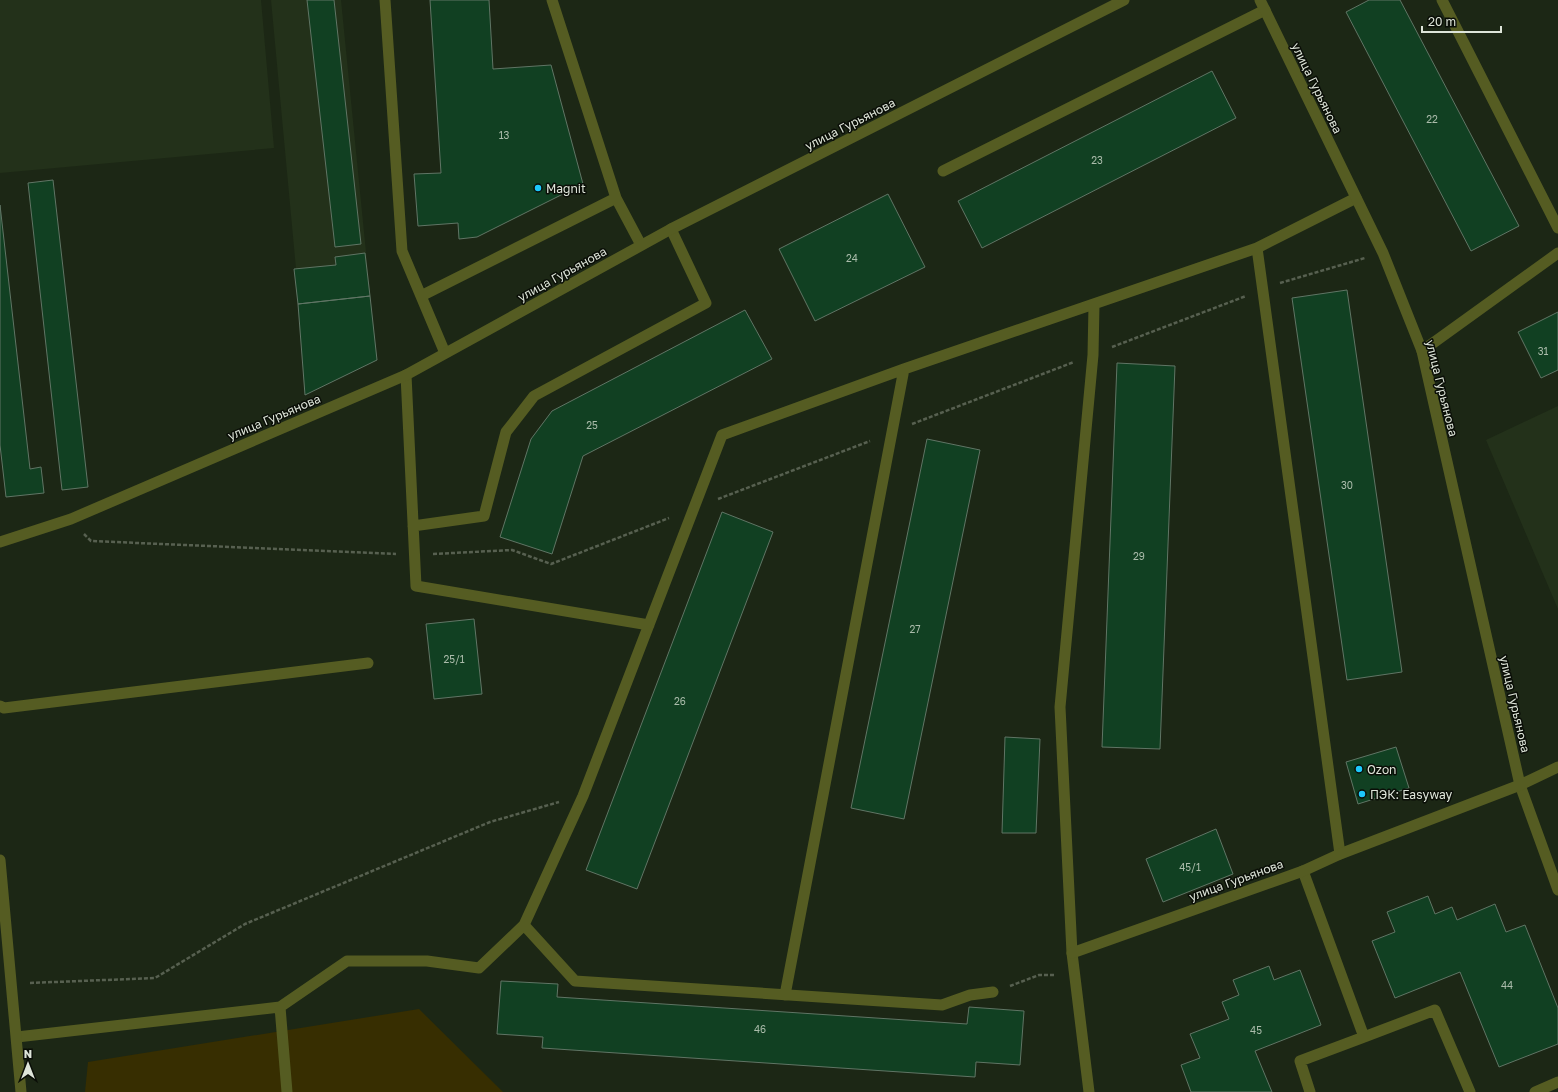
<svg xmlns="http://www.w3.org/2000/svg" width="1558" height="1092" font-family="'Golos Text',sans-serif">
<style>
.built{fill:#23311a}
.green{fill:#372e01}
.building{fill:#114022;stroke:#607565}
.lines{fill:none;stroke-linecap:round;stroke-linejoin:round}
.path{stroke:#576050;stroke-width:2.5;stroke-dasharray:4 2;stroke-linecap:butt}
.service{stroke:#555c22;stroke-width:11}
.minor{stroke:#555c22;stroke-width:11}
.poi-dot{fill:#1dc9fc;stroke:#0a0e07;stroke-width:1.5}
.labels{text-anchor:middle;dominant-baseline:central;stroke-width:3;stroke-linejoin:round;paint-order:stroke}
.number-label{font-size:10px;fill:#abbcab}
.street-label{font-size:12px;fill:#dee5d9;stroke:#0a0e07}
.poi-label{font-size:12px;fill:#dee5d9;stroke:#0a0e07;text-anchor:start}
</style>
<rect width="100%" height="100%" fill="#1c2715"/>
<path class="built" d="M0 0H261L274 148 0 173Z
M271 0H341L376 353 307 387Z
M1558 406V609L1486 440Z"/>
<path class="green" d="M419 1009 503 1092H85L88 1062Z"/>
<path class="building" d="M307 0H334L361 244 335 247Z
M430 0H489L493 69 551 65 583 184 477 237 459 239 458 223 418 226 414 174 441 173Z
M1369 0H1400L1519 226 1471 251 1346 12Z
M1212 71 1236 118 982 248 958 201Z
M53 180 88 487 62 490 28 183Z
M888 194 925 267 815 321 779 249Z
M0 205 30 469 41 467 44 493 6 497 0 445Z
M365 253 370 296 298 304 294 269 336 265 335 257Z
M1347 290 1402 672 1347 680 1292 298Z
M370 296 377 360 305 395 298 304Z
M745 310 772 359 583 456 552 554 500 537 531 439 552 411Z
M1558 312V370L1541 378 1518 332Z
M1117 363 1175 366 1160 749 1102 747Z
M927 439 980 450 904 819 851 808Z
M722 512 773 532 637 889 586 870Z
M474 619 482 694 434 699 426 624Z
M1005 737 1040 739 1036 833H1002Z
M1396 747 1409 788 1358 804 1346 762Z
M1216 829 1233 874 1163 902 1146 859Z
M1428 896 1435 914 1452 907 1457 920 1495 904 1506 932 1525 925 1558 1008V1044L1499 1067 1460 972 1395 998 1372 941 1395 932 1387 912Z
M1269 966 1274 980 1300 970 1321 1025 1255 1051 1272 1092H1191L1181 1065 1200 1058 1190 1034 1229 1019 1222 1002 1239 995 1233 980Z
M501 981 558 984 557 997 967 1024 969 1007 1024 1011 1020 1065 976 1062 975 1077 542 1048 543 1037 497 1034Z"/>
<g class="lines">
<path class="path" d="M1280 283 1365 258
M1112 347 1246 296
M912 424 1074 362
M718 499 870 441
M84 534 91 541 396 554
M433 554 512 550 551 564 669 518
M30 983 155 978 245 924 490 822 559 802
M1010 986 1039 975H1055"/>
<path class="service" d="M385 0 402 251 445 353
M552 0 616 198 641 245
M1442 0 1558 228
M943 171 1265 10
M1257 248 1340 854
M421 296 616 198
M1422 351 1558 253
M406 375 416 586 649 625
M413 526 484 516 506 432 534 396 706 303 671 229
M0 706 4 708 368 663
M1520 785 1558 890
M1303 871 1364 1037 1300 1061 1310 1092
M993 992 970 995 942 1005 575 981 524 925 583 796 722 435 904 369 1257 248 1356 198
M785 995 904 369
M280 1007 347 961H427L479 968 524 925
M17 1037 280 1007 287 1092
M1364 1037 1435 1010 1470 1092
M1089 1092 1072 953 1060 707 1093 355 1094 305
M1535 1092 1558 1082"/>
<path class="minor" d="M1260 0 1383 253 1422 351 1520 785
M0 542 71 519 406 375 671 229 1124 0
M0 860 21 1092
M1072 953 1303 871 1340 854 1520 785 1558 767"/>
</g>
<g class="poi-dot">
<circle cx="538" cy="188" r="4"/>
<circle cx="1359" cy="769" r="4"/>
<circle cx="1362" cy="794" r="4"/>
</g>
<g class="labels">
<g class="number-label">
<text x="1432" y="119">22</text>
<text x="504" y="135">13</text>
<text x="1097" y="160">23</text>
<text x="852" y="258">24</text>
<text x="1543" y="351">31</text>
<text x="592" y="425">25</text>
<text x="1347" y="485">30</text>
<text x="1139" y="556">29</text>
<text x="915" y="629">27</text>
<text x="454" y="659">25/1</text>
<text x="680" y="701">26</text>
<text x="1190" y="867">45/1</text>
<text x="1507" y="985">44</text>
<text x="760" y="1029">46</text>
<text x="1256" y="1030">45</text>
</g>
<g class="street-label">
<text transform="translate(1317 88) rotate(64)">улица Гурьянова</text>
<text transform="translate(850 124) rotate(-27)">улица Гурьянова</text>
<text transform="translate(562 274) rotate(-29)">улица Гурьянова</text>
<text transform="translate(1442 388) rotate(76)">улица Гурьянова</text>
<text transform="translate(274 417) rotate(-23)">улица Гурьянова</text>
<text transform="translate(1515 704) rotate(77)">улица Гурьянова</text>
<text transform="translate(1236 880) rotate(-20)">улица Гурьянова</text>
</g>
<g class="poi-label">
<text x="546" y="188">Magnit</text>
<text x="1367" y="769">Ozon</text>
<text x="1370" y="794">ПЭК: Easyway</text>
</g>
</g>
<g transform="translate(28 1064)" stroke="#0a0e07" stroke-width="3" paint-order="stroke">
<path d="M0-3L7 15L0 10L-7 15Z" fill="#dee5d9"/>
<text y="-6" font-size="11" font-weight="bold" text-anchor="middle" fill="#dee5d9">N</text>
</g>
<path d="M1422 26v6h79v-6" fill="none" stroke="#dee5d9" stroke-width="2"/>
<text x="1428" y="26" font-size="12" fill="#dee5d9" stroke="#0a0e07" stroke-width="3" paint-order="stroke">20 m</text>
</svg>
